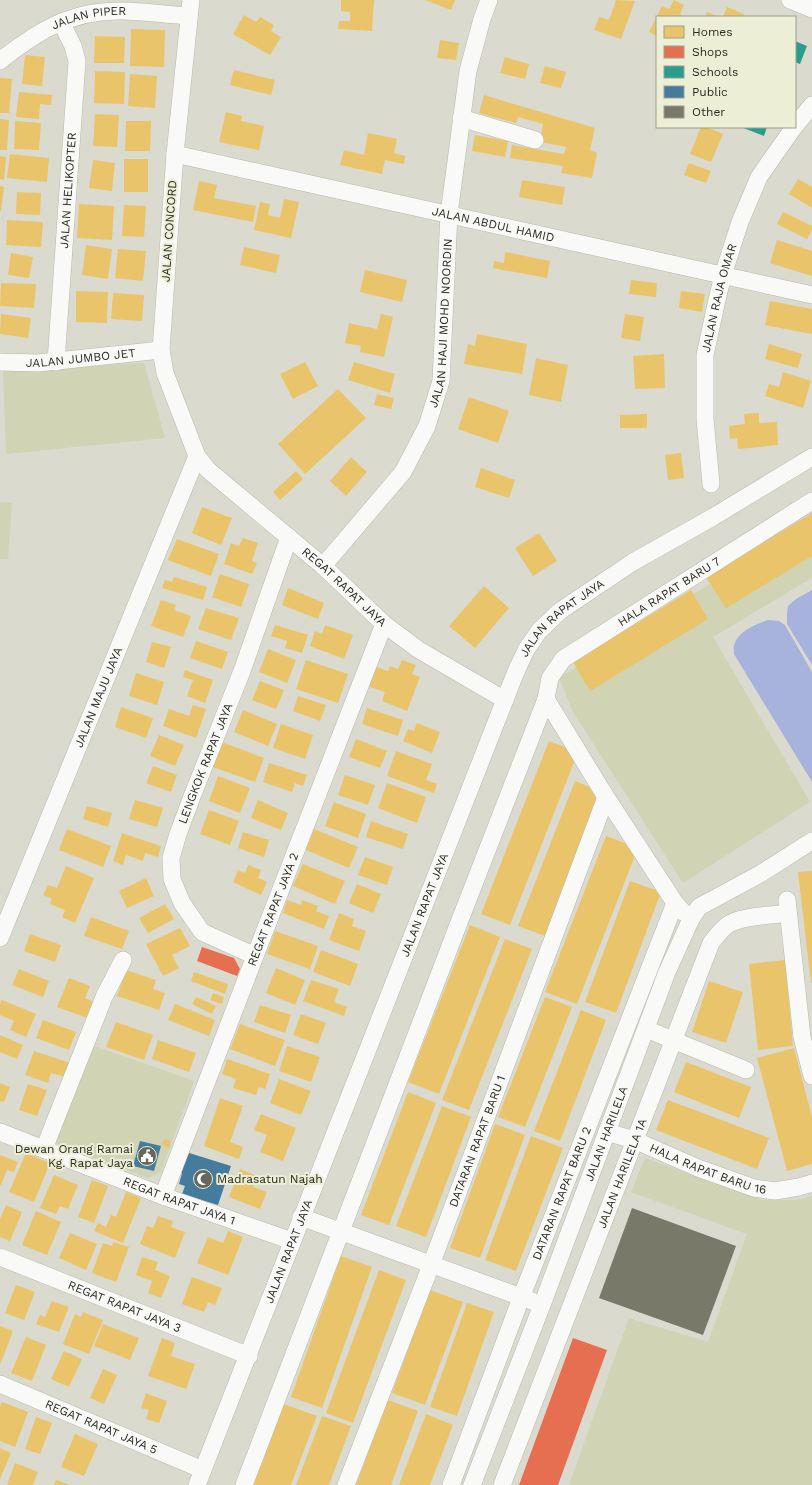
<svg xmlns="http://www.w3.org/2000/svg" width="812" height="1485" font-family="'Work Sans',sans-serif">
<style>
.green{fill:#d0d3b4}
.water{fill:#a7b2dd}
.homes{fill:#e9c46a}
.shops{fill:#e76f51}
.schools{fill:#2a9d8f}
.public{fill:#457b9d}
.building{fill:#787968}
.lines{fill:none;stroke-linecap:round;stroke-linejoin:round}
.minor-casing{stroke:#b7b8ad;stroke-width:18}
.minor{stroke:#f9faf8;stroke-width:17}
.labels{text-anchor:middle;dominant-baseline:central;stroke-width:4;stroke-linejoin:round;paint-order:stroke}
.street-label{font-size:12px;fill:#292a20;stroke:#ecefd5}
.poi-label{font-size:12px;fill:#292a20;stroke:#ecefd5;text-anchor:end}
</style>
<rect width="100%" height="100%" fill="#dadbce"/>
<path class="green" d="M144 363 165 438 6 454 3 370Z
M0 502 12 503 8 559H0Z
M807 523 812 528V578L713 637 810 802 683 883 573 712 559 678Z
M92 1045 194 1081 161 1172 148 1178 55 1143Z
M645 1158 762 1200H797L812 1196V1485H569L629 1318 708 1342 747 1234 631 1192Z"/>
<path class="water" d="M812 590V665L787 624V614L788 606 796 599Z
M768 620 779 621 785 625 812 672V782L734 654C731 634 752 626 768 620Z"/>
<path class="homes" d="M341 0H374L372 31 338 29 339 21H350V12L341 11Z
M425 0H455L451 10Z
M616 0 635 1 621 39 594 30 599 17 609 20Z
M674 0 684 5 680 14 685 17H657V36L649 32 662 6 669 9Z
M727 7 744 14 743 17H723Z
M707 12 719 17H705Z
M244 15 256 22 260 17 274 25 271 31 281 37 270 55 233 34Z
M131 29 165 30 164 67 130 66Z
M95 36 125 37 124 63H94Z
M440 40 459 43 456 60 437 58Z
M25 55 45 57 42 86 22 84Z
M505 57 529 64 525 79 500 73Z
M545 66 566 72 561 88 540 83Z
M234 70 275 80 271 95 230 85Z
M95 71 125 72 124 104 94 103Z
M130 74 157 76 155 108 128 106Z
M0 78 12 79 9 113H0Z
M19 92 52 95 51 105 40 104 39 119 16 117Z
M484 95 595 128 590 150 597 153 592 178 561 173 563 166 510 158 512 145 564 154 566 147 540 142 543 124 518 117 516 123 479 113Z
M226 112 242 116 241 121 264 126 259 150 219 142Z
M95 114 119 115 117 147 93 146Z
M0 119 9 120 7 150H0Z
M15 121 41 123 39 150 14 149Z
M126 121H151L150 151H125Z
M701 127H706L723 134 711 162 690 154Z
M368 133 397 139 394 153 405 156 404 164 385 160 382 174 340 165 344 150 364 155Z
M475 135 508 141 505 157 472 151Z
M10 154 49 158 47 182 7 178Z
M0 156 6 157 4 180 0 179Z
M124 159H148V192H124Z
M93 160 115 163 112 191 89 188Z
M689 163 711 171 706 183 684 175Z
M798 179 812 187V208L789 194Z
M522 180 565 187 562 205 519 197Z
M199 181 217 185 214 198 256 206 253 222 193 210Z
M0 186 4 187 1 211H0Z
M17 192 41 193 40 215 16 214Z
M284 199 299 202 291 238 254 230 260 202 270 204 268 215 280 218Z
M79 204 114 206 112 240 77 238Z
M124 205 146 206 144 237 122 236Z
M783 212 812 226V230L807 239 777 224Z
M7 220 43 222 41 247 6 245Z
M777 240 812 251V276L770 263Z
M86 245 112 249 108 279 82 275Z
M244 247 280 255 276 273 240 265Z
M118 249 146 251 143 281 115 278Z
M505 252 550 261 547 278 493 268 494 261 504 263Z
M11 253 33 257 29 278 8 275Z
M365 270 407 280 402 302 360 292Z
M631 280 657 283 656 297 629 294Z
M1 283 36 284 34 308 0 306Z
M76 291 108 292 107 323 76 322Z
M681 291 705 294 702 312 679 308Z
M113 293 144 295 142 321 111 319Z
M770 301 812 309V334L765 325Z
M1 314 31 318 28 338 0 334Z
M381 314 393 317 384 357 360 352 361 346 345 343 349 323 377 329Z
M625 314 644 317 640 341 621 338Z
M477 334 527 344 522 374 464 364 468 344 475 346Z
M769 344 802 354 798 368 765 359Z
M664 354 665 388 635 389 633 356Z
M536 358 568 365 561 402 529 395Z
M305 362 318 386 293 399 280 374Z
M354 362 395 374 390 393 348 380Z
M783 372 811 381 803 408 765 396 769 384 779 387Z
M338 389 366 418 305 474 278 444Z
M377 394 394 398 391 409 374 405Z
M469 397 509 411 498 443 458 429Z
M759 413V423L777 422 778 445 738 449 737 438 730 439 729 426 745 424 744 414Z
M647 414V428H620V415Z
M681 453 684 478 668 480 665 455Z
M351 457 367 472 346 496 330 481Z
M481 468 515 480 509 498 475 487Z
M296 471 303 479 280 500 273 492Z
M202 507 232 518 221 545 192 533Z
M812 513V556L726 608 706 577Z
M539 533 557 561 533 576 515 548Z
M243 538 258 543 252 561 257 563 252 574 224 564 231 543 239 546Z
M177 539 219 554 211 576 168 560Z
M220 574 249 584 241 607 212 597Z
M174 577 207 587 203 600 162 588 165 580 172 582Z
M484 586 509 608 475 648 449 626Z
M288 588 324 603 318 619 282 605Z
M691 590 708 619 590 691 573 662Z
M161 600 176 605 174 610 191 616 183 637 151 626Z
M206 608 239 618 231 640 198 629Z
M275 625 308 635 302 653 285 648 287 641 271 636Z
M325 625 353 635 344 659 310 646 315 631 322 634Z
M196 641 228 652 222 669 190 658Z
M152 642 171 647 164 668 146 662Z
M268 649 296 660 287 683 259 672Z
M306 660 348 674 338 703 296 689Z
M402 660 416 665 412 674 420 677 407 711 382 701 385 692 367 686 374 666 388 671 390 666 398 669Z
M185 670 213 680 205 703 187 696 193 680 183 677Z
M136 673 164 682 157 705 129 696Z
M260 681 284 690 276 709 252 700Z
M298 696 326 705 320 721 293 711Z
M193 705 206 709 196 738 163 726 169 709 189 716Z
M121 707 153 718 146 738 115 727Z
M367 708 403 720 398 736 362 724Z
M243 710 277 724 268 746 234 732Z
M417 723 440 732 432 753 403 741 408 729 414 731Z
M281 724 313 735 305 759 273 748Z
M159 735 184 745 175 766 150 756Z
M356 739 387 751 380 768 349 757Z
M549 741 578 752 510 925 481 914Z
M222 742 264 758 255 782 213 767Z
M396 751 432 764 426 780 437 784 434 793 387 776Z
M269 763 307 775 303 786 295 783 292 792 263 782Z
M153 766 177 775 171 792 146 783Z
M345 775 375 785 368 805 338 795Z
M218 776 250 788 240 813 209 801Z
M575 781 602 792 545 936 518 926Z
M387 783 426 797 417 823 378 808Z
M135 800 163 808 157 827 129 819Z
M258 800 288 813 281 830 251 818Z
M334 802 366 814 358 838 325 826Z
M87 806 112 813 108 827 83 819Z
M209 810 239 821 230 845 200 834Z
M371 821 408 834 403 849 366 837Z
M67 829 111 846 103 867 59 850Z
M314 829 358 847 349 868 306 850Z
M243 832 269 840 264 857 238 848Z
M122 833 161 846 158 857 145 853 143 861 126 855 123 865 113 861Z
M606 836 638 848 577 1004 545 992Z
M365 857 393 867 387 885 358 875Z
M303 864 345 881 335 904 293 886Z
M248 865 261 870 258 878 267 882 261 895 233 882 238 870 245 873Z
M66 866 94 878 75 923 62 917 65 910 50 904 52 899 43 895 48 885 57 888Z
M812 871V983H811L798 872Z
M146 878 154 896 127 908 119 891Z
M630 881 661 892 616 1013 585 1002Z
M357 884 381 894 373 913 349 903Z
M287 900 301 905 302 900 318 906 316 911 329 916 324 929 283 913Z
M165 904 174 919 148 933 139 918Z
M339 913 354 919 352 926 366 931 359 951 329 940Z
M91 917 129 931 122 949 84 936Z
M470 925 500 937 439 1094 408 1082Z
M180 928 190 946 172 955 179 968 163 976 146 944Z
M275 931 318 946 310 969 267 954Z
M30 934 61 945 55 962 24 951Z
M505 939 532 949 469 1110 442 1100Z
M321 950 358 964 350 986 313 972Z
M785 960 793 1046 758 1050 749 964Z
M276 968 305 980 295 1005 266 993Z
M19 969 49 981 43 997 12 985Z
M126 970 156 980 153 989 165 993 159 1010 117 996Z
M194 972 228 984 225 994 191 981Z
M69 978 90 986 85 998 96 1003 90 1019 57 1007Z
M311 980 339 989 334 1002 347 1007 344 1016 303 1001Z
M709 981 743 992 726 1043 692 1032Z
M213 993 224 997 222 1004 210 1000Z
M196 997 216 1006 212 1014 192 1004Z
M545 997 572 1007 525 1127 498 1117Z
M2 1000 36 1014 26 1037 10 1030 14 1021 0 1015V1004Z
M175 1004 215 1020 209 1036 168 1020Z
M260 1005 291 1015 285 1033 254 1022Z
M581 1010 606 1020 560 1141 534 1131Z
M301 1014 326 1023 318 1044 293 1035Z
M43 1020 76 1032 69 1050 36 1038Z
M116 1022 153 1035 144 1060 106 1047Z
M240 1024 285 1040 275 1066 230 1049Z
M0 1035 23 1045 17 1059 0 1052Z
M158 1040 196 1053 189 1072 152 1059Z
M287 1046 320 1057 311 1082 279 1071Z
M794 1048 812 1117V1164L787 1171 757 1058Z
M34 1051 70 1063 65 1077 51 1073 48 1083 25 1075Z
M227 1059 270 1074 265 1089 259 1087 256 1095 233 1088 236 1079 222 1074Z
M686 1062 751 1087 739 1118 674 1092Z
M279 1079 311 1091 301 1115 270 1103Z
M0 1083 10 1087 4 1102 0 1101Z
M28 1084 47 1090 37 1116 19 1110Z
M408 1092 436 1103 389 1225 361 1215Z
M220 1098 243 1106 230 1142 243 1147 239 1159 204 1146Z
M668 1100 769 1138 757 1169 656 1130Z
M442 1106 471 1117 426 1237 396 1226Z
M261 1114 296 1128 283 1161 260 1152 267 1135 254 1130Z
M495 1124 525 1135 480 1258 450 1248Z
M531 1136 563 1148 516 1271 485 1260Z
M164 1139 171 1141 169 1148 162 1145Z
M26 1153 50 1163 34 1202 9 1192Z
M0 1155 18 1162 14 1172 7 1170 1 1185H0Z
M240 1169 257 1176 253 1187 267 1192 260 1209 229 1197Z
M54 1175 78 1185 68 1209 60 1206 56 1214 40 1208Z
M92 1180 108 1186 94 1223 78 1217Z
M126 1192 141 1198 123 1243 94 1231 98 1223 106 1227 111 1215 116 1217Z
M6 1205 22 1212 10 1241 0 1237V1219Z
M36 1211 61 1222 47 1255 22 1245Z
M158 1216 173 1221 171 1227 185 1232 175 1258 140 1244 147 1226 153 1228Z
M228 1231 243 1237 228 1275 197 1263 208 1237 223 1243Z
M70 1233 97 1244 86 1270 59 1258Z
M113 1242 129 1247 116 1282 92 1273 103 1243 112 1246Z
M341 1256 372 1267 322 1408 291 1397Z
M142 1257 158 1262 155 1270 170 1276 161 1298 148 1293 152 1281 136 1275Z
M379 1270 406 1280 353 1423 326 1413Z
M192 1277 222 1288 215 1305 208 1302 204 1312 182 1304Z
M16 1285 35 1292 24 1320 5 1313Z
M430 1290 463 1302 425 1405 392 1393Z
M52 1301 69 1307 59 1332 36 1324 40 1315 45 1317Z
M467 1303 494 1312 457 1416 430 1407Z
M83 1312 103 1320 89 1354 63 1344 75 1314 81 1317Z
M103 1324 139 1338 130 1360 94 1346Z
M0 1326 13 1331 0 1365Z
M26 1337 46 1345 32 1381 11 1373Z
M162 1338 175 1343 171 1356 195 1364 186 1389 148 1376Z
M64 1351 82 1359 69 1387 51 1379Z
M103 1369 117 1375 104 1404 90 1398Z
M146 1393 167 1401 159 1423 146 1419 149 1410 141 1408Z
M388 1400 418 1411 391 1485H356Z
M2 1402 28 1412 15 1447 0 1441V1406Z
M284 1404 317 1416 291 1485H253Z
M426 1414 453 1425 430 1485H399Z
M322 1416 351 1426 329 1485H296Z
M36 1417 52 1423 40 1454 25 1449Z
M75 1434 98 1444 84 1476 61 1467Z
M0 1448 11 1453 0 1479Z
M15 1463 38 1472 33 1485H7Z
M56 1480 70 1485H54Z"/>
<path class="shops" d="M202 947 234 958 240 969 237 976 197 961Z
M573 1338 607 1350 558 1485H519Z"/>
<path class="schools" d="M795 41 807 46 800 64 795 62Z
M741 127H767L764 136Z"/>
<path class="public" d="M140 1141 161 1146 154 1171 133 1166Z
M186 1152 231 1166 218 1205 182 1194 185 1186 179 1184 182 1173 179 1172Z"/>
<path class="building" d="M632 1208 736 1246 703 1335 599 1298Z"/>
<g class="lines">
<g class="minor-casing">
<g id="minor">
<path id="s1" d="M191 0 175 154 161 350 165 373 197 456 208 470 323 566 384 624 419 650 505 700"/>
<path d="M790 0 812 9"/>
<path id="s2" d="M0 61C37 31 72 10 122 11 144 11 167 15 189 16"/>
<path d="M461 118 535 140"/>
<path d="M795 126 812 105"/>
<path id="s3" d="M175 154 812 295"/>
<path id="s4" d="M0 362 38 363 161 350"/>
<path id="s5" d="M56 362 77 61 73 46 61 22"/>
<path id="s6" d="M711 484 705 419V355L717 300 723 275 740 222 759 177 794 127"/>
<path id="s7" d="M323 566 403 472 427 426 441 381 449 214 468 71 482 19 489 0"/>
<path d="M546 699 606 797 675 903 683 912"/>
<path d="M787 900 802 1037 812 1076"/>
<path id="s8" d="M0 938 197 456"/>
<path id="s9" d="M255 956 202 932 182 903 172 879 171 858 178 834 193 794 242 671 289 537"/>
<path d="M646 1029 746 1070"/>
<path id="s10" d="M0 1132 163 1196 292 1241"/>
<path id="s11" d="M607 1132 634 1140 698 1168 754 1188 775 1191 799 1187 812 1183"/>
<path d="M44 1149 104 997 123 960"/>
<path id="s12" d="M163 1196 255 956 384 624"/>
<path d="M301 1217 532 1301"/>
<path id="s13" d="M0 1257 249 1356"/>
<path id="s14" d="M0 1384 203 1470"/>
<path id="s15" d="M197 1485 515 674 526 650 539 631 560 611 633 562 713 517 812 457"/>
<path id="s16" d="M244 1485 460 920 546 699 550 678 563 659 812 501"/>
<path id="s17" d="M346 1485 431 1265 606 797"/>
<path id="s18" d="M451 1485 521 1298 675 903"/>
<path id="s19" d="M472 1485 542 1305 667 972 691 919 699 907 760 874 812 841"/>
<path id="s20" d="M502 1485 711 943C717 936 722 927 731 923 748 915 770 916 788 913"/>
</g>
</g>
<use href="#minor" class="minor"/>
</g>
<defs>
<g id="civic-disc" transform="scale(1)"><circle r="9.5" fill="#67685d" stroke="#ecefd5"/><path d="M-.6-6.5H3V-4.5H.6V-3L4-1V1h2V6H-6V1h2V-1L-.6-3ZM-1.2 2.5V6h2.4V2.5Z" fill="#fff"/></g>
<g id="mosque-disc" transform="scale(1)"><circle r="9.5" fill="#67685d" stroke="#ecefd5"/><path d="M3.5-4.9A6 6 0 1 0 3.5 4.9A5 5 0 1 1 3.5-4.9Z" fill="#fff"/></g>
</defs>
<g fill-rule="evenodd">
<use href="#civic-disc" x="147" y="1156"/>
<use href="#mosque-disc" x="203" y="1179"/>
</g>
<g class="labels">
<g class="street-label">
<text stroke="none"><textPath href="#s2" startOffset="101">JALAN PIPER</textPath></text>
<text stroke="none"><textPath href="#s5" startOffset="172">JALAN HELIKOPTER</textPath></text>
<text stroke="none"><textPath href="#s3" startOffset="326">JALAN ABDUL HAMID</textPath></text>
<text transform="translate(169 231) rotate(-86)">JALAN CONCORD</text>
<text stroke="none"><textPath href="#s6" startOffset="188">JALAN RAJA OMAR</textPath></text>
<text stroke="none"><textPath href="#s7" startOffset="280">JALAN HAJI MOHD NOORDIN</textPath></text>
<text stroke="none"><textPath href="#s4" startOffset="81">JALAN JUMBO JET</textPath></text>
<text stroke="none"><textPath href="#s1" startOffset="661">REGAT RAPAT JAYA</textPath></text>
<text stroke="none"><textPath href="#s16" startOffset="1012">HALA RAPAT BARU 7</textPath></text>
<text stroke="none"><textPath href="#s15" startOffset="946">JALAN RAPAT JAYA</textPath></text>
<text stroke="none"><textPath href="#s8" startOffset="260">JALAN MAJU JAYA</textPath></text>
<text stroke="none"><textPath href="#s9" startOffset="241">LENGKOK RAPAT JAYA</textPath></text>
<text stroke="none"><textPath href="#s15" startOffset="623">JALAN RAPAT JAYA</textPath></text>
<text stroke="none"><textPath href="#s12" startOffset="307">REGAT RAPAT JAYA 2</textPath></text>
<text stroke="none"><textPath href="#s19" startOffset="376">JALAN HARILELA</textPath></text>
<text stroke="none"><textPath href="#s17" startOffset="368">DATARAN RAPAT BARU 1</textPath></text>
<text stroke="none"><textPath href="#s11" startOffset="108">HALA RAPAT BARU 16</textPath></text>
<text stroke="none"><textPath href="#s20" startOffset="334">JALAN HARILELA 1A</textPath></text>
<text stroke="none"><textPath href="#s18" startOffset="312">DATARAN RAPAT BARU 2</textPath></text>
<text stroke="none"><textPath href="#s10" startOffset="192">REGAT RAPAT JAYA 1</textPath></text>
<text stroke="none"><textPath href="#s15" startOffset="251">JALAN RAPAT JAYA</textPath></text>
<text stroke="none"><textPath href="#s13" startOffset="134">REGAT RAPAT JAYA 3</textPath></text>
<text stroke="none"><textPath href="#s14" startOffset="110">REGAT RAPAT JAYA 5</textPath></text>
</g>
<g class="poi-label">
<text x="133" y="1149">Dewan Orang Ramai<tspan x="133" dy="14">Kg. Rapat Jaya</tspan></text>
<text x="217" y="1179" text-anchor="start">Madrasatun Najah</text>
</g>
</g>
<rect x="656" y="16" width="140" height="112" fill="#ecefd5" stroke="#9ea08d"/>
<rect x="664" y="26" width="20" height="12" fill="#e9c46a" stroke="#9ea08d"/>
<text x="692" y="36" font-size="12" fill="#292a20">Homes</text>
<rect x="664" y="46" width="20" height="12" fill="#e76f51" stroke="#9ea08d"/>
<text x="692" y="56" font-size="12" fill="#292a20">Shops</text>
<rect x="664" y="66" width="20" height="12" fill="#2a9d8f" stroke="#9ea08d"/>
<text x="692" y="76" font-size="12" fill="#292a20">Schools</text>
<rect x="664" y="86" width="20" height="12" fill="#457b9d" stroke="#9ea08d"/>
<text x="692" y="96" font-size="12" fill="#292a20">Public</text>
<rect x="664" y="106" width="20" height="12" fill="#787968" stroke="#9ea08d"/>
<text x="692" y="116" font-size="12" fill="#292a20">Other</text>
</svg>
